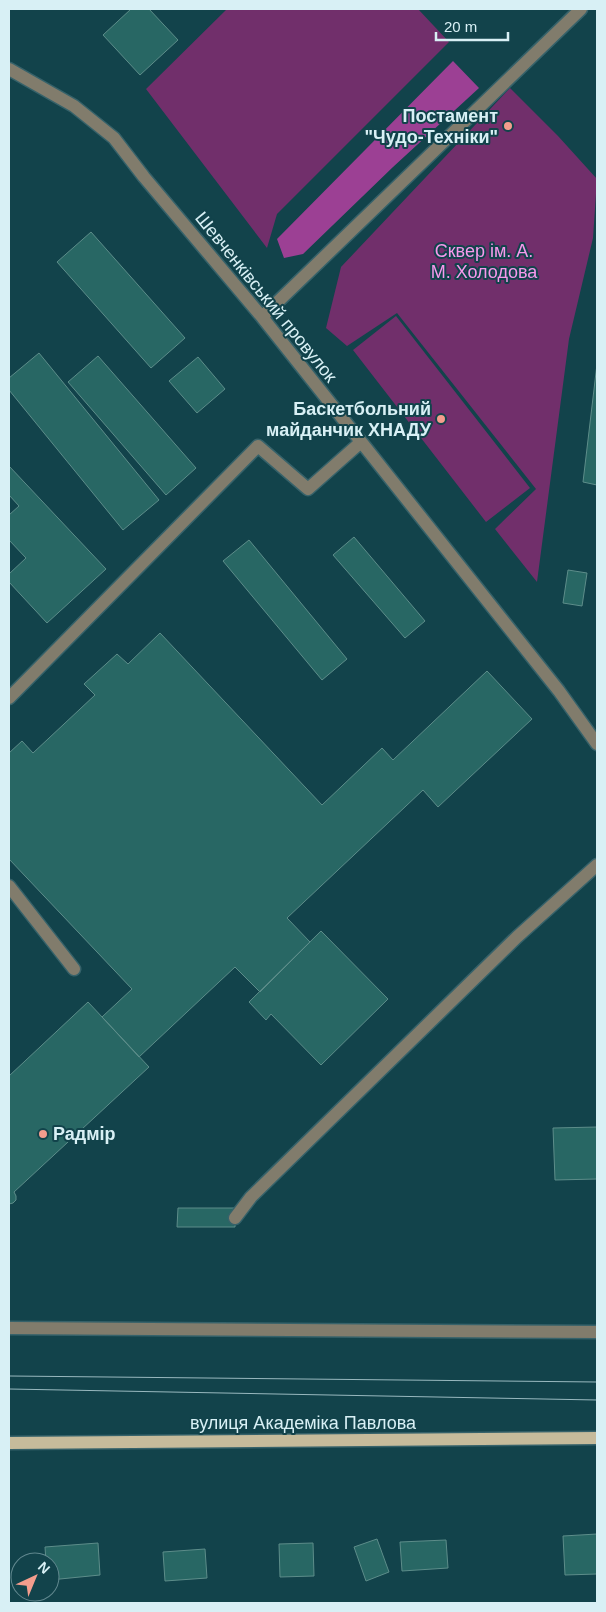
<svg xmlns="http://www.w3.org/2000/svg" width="606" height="1612" font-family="Helvetica,sans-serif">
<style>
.green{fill:#712f6b}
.forest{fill:#9c4094}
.building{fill:#286764;stroke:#5d8d8a}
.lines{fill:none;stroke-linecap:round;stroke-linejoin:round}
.minor-casing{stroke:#36626a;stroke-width:15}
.major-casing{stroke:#36626a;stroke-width:15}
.minor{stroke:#817c6c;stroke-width:12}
.major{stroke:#c6bb9b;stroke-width:12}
.tram{stroke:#99b9bf;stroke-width:1}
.poi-dot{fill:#f49d8d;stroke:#12434b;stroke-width:2}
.labels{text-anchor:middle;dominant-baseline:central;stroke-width:4;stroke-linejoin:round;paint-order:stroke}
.poi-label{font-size:18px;font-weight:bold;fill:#d8f0f5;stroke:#12434b;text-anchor:end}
.park-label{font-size:18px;fill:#f799ec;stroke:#12434b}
.street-label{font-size:18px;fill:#d8f0f5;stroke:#12434b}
</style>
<rect width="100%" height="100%" fill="#12434b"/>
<path class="green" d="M227 9H418L449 42 277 214 267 248 146 89Z
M510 88 558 136 597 179 593 238 569 339 537 582 495 529 536 489 397 313 347 346 326 328 341 267Z
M396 316 530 488 486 522 353 350Z"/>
<path class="forest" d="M453 61 479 88 393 167 303 254 284 258 277 239Z"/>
<path class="building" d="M131 9H149L178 40 140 75 103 35Z
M91 232 185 338 151 368 57 262Z
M39 353 159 500 123 530 9 390V378Z
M98 356 196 468 166 495 68 382Z
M198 357 225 389 197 413 169 381Z
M597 364V485L583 482Z
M9 466 106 569 47 623 9 582V574L26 558 9 540V515L19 506 9 495Z
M354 537 425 621 405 638 333 555Z
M249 540 347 659 322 680 223 561Z
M568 570 587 573 582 606 563 603Z
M160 633 322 805 382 748 393 760 487 671 532 719 438 807 423 790 287 918 310 942 260 992 235 967 139 1057 102 1017 132 989 9 859V753L22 741 33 753 95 695 84 684 117 654 128 664Z
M321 931 388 999 321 1065 271 1014 266 1020 249 1002Z
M88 1002 149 1067 14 1192 16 1196V1200L13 1203 9 1204V1076Z
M597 1127V1179L555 1180 553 1128Z
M178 1208H236L235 1227H177Z
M597 1534V1574L565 1575 563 1536Z
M377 1539 389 1572 366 1581 354 1547Z
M446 1540 448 1568 402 1571 400 1542Z
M98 1543 100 1575 50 1580V1562H46L45 1547Z
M313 1543 314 1576 280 1577 279 1544Z
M205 1549 207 1578 165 1581 163 1552Z"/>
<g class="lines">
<g class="minor-casing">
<path id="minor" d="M9 69 74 106 114 138 144 177 262 317 559 691 597 744
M262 317 581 9
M9 698 258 446 308 489 361 442
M9 886 74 969
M235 1218 251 1197 517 937 597 865
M9 1328 597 1332"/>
</g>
<g class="major-casing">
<path id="major" d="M9 1443 597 1438"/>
</g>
<use href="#minor" class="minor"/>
<use href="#major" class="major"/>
<path class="tram" d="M9 1376 597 1382
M9 1389 597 1400"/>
</g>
<g class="poi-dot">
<circle cx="508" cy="126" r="5"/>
<circle cx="441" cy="419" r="5"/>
<circle cx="43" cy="1134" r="5"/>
</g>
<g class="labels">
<g class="poi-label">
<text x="498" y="116">Постамент<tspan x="498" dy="21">"Чудо-Техніки"</tspan></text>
<text x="431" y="409">Баскетбольний<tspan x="431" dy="21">майданчик ХНАДУ</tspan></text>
<text x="53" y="1134" text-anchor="start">Радмір</text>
</g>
<g class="park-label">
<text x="484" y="251">Сквер ім. А.<tspan x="484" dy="21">М. Холодова</tspan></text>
</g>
<g class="street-label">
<text transform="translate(266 297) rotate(51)">Шевченківський провулок</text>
<text x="303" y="1423">вулиця Академіка Павлова</text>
</g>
</g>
<rect width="606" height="1612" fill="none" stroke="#d8f0f5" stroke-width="20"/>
<g transform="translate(35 1577) rotate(44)"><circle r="24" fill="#12434b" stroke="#61888f"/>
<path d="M0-4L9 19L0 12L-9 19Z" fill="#f49d8d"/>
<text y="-8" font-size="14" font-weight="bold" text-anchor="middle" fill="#d8f0f5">N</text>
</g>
<path d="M436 32v8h72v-8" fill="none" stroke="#d8f0f5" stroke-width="2.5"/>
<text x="444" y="32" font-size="15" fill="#d8f0f5" stroke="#12434b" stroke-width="4" paint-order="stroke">20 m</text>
</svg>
